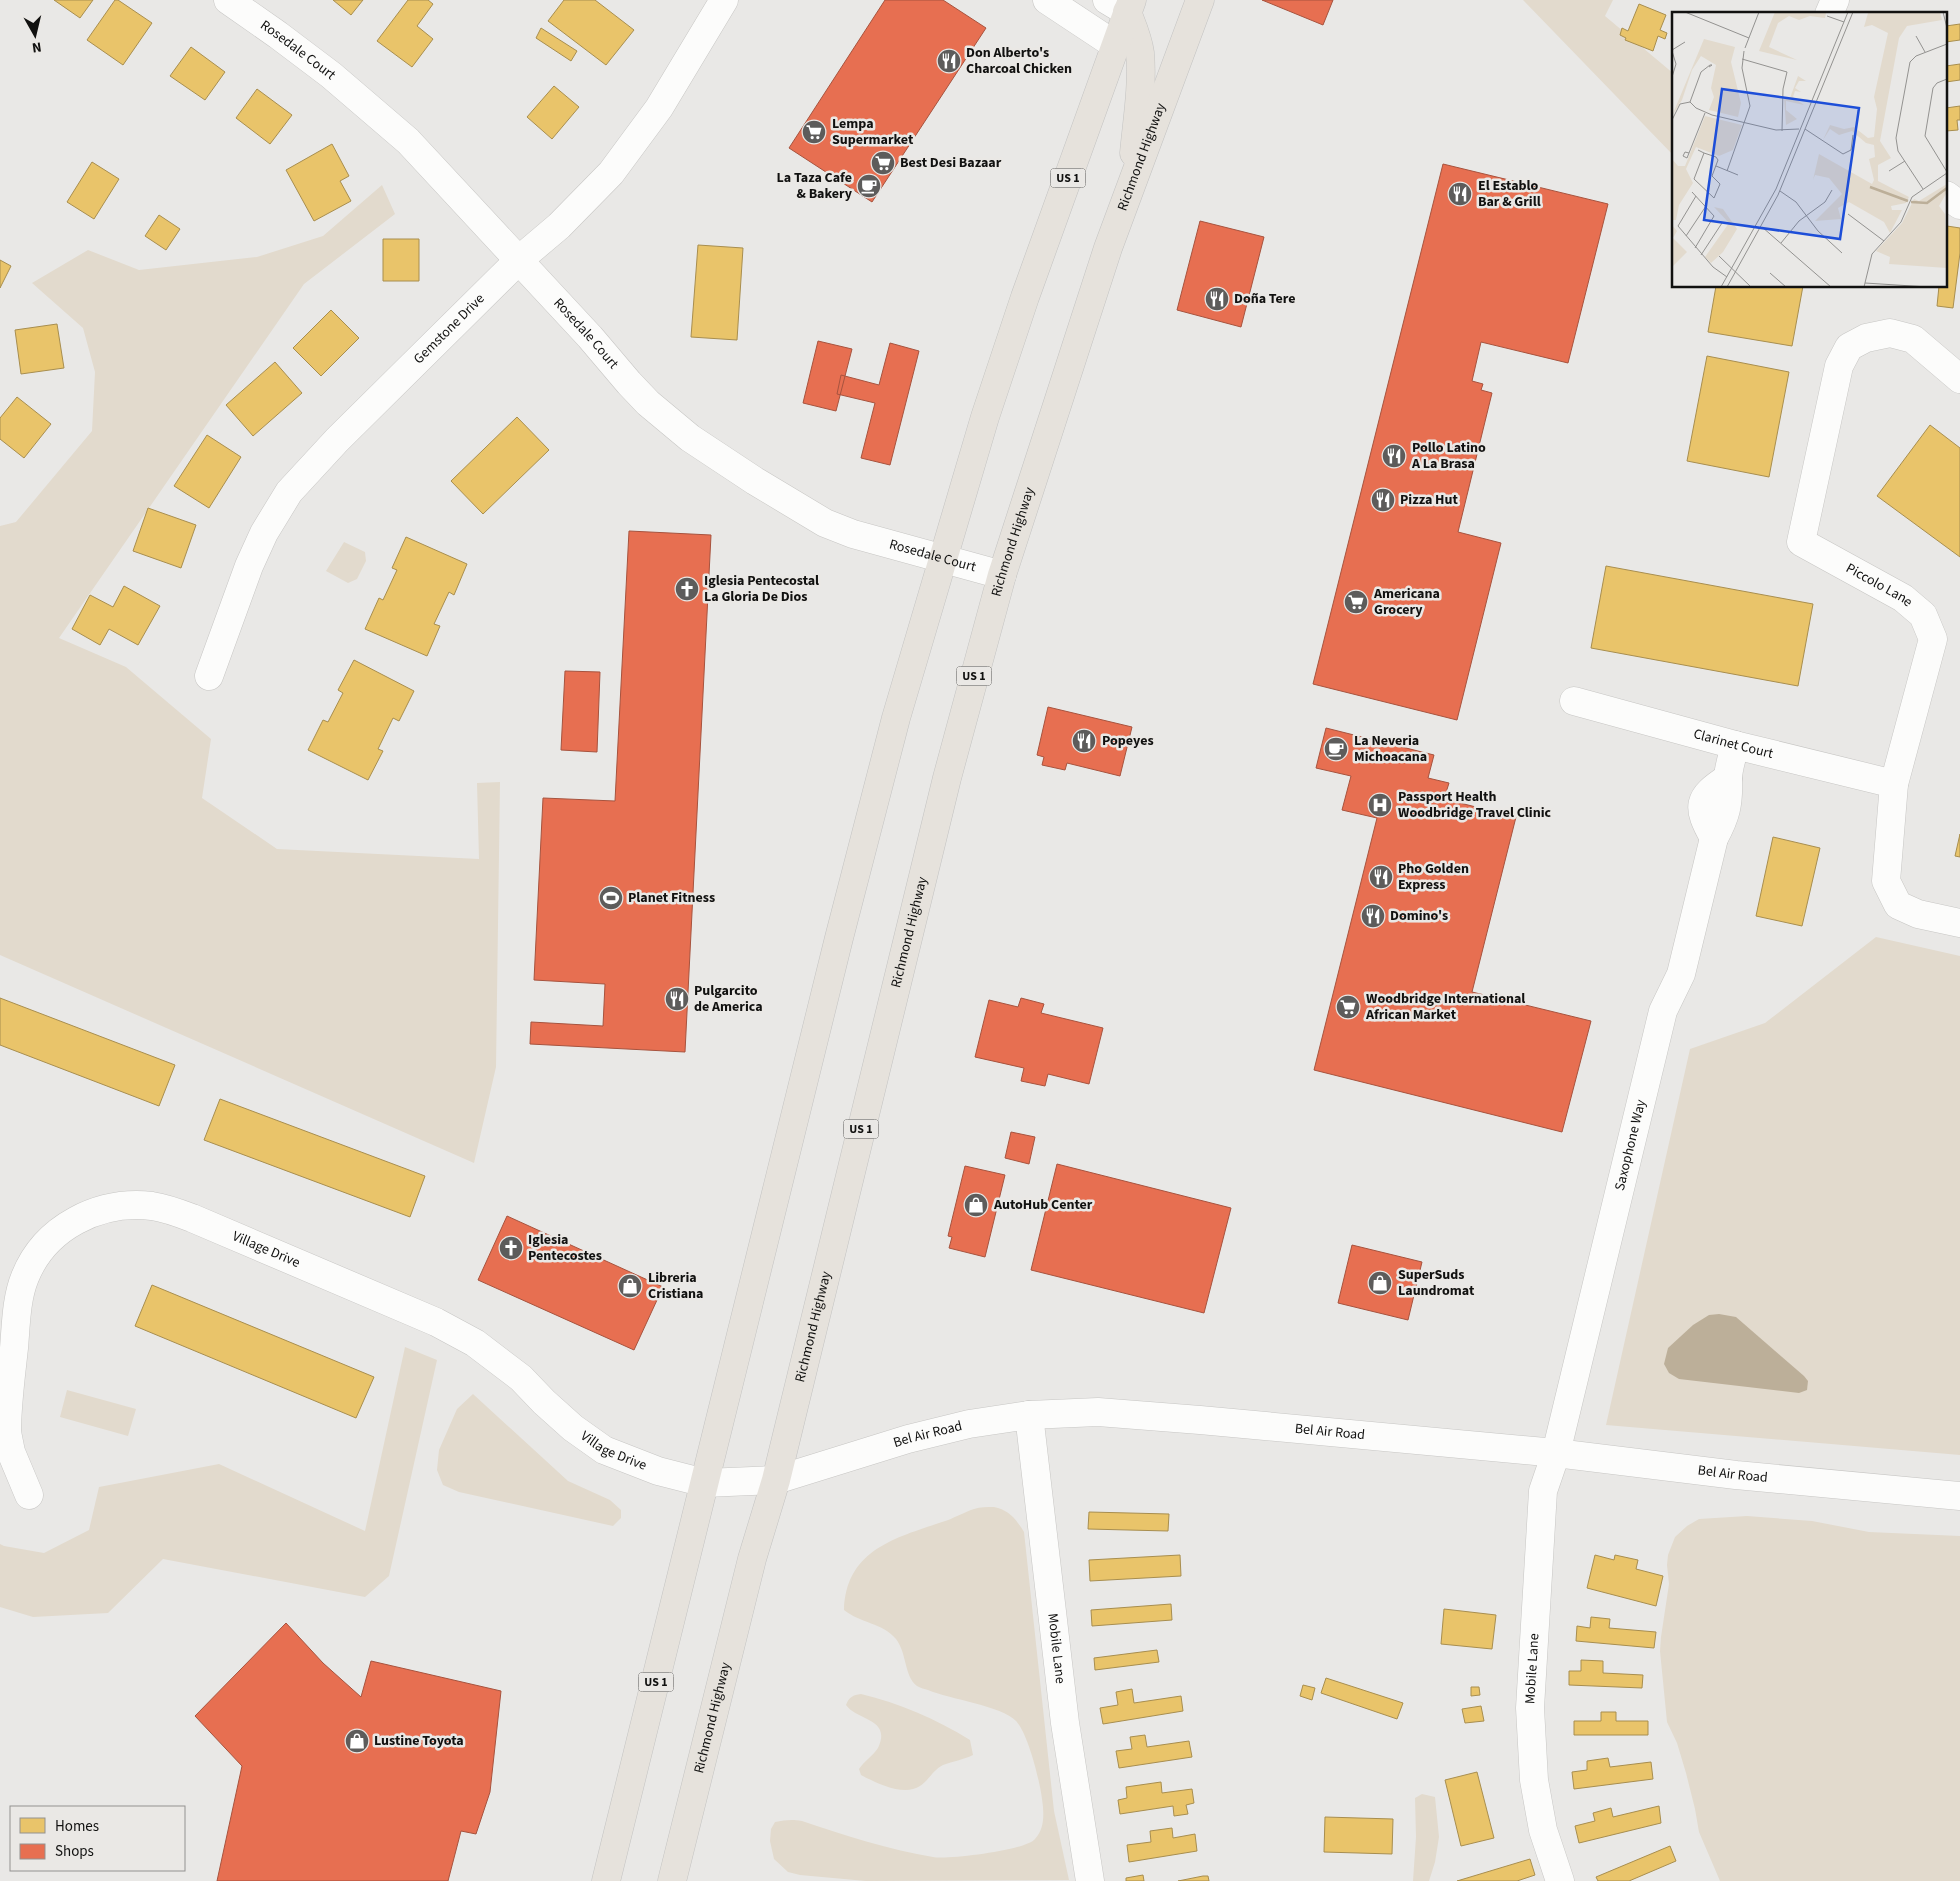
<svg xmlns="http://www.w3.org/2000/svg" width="1960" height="1881" font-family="'Source Sans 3',sans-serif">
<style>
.green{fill:#e2dacd}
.water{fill:#bcaf99}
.homes{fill:#e9c46a;stroke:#a88e4f}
.shops{fill:#e76f51;stroke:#a7533e}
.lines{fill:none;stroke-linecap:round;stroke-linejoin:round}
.minor-casing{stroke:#c7c6c4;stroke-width:29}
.major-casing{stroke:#c3c3c2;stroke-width:29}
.minor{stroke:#fcfcfb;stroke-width:28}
.major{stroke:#e6e2dc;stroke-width:28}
.labels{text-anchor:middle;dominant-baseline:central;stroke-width:5;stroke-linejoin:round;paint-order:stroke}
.shield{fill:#eae8e5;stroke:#525250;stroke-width:1}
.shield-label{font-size:12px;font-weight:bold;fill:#111110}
.street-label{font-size:14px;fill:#111110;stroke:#eae8e5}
.poi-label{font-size:14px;font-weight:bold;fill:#111110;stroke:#eae8e5;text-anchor:start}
.inset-river{fill:none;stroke:#bcaf99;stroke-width:2.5}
.inset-road{fill:none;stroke:#939290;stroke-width:1}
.view{fill:#1d4ed8;fill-opacity:0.15;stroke:#1d4ed8;stroke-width:2.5}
.inset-edge{fill:none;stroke:#111110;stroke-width:2.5}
</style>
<rect width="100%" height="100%" fill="#e9e8e6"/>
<path class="green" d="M1523 0H1613L1605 16 1674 74V156Z
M382 185 395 214 304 284 59 638 126 667 211 739 202 798 277 849 479 859 477 783 500 782 496 1067 474 1163 0 955V526L16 522 92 431 95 372 83 328 32 283 88 250 139 270 257 257 323 236Z
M344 542 365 552 366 561 357 579 348 583 326 571Z
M1876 937 1960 956V1455L1606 1425 1690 1049 1765 1023Z
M405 1347 437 1360 389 1576 365 1597 163 1559 108 1613 33 1617 0 1607V1544L4 1546 44 1553 89 1530 99 1487 219 1464 365 1531Z
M67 1390 136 1409 128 1436 60 1417Z
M473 1394 568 1481 610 1500 621 1510V1518L613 1526 459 1492 443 1485 437 1470 439 1450 457 1409Z
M994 1507C1009 1510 1016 1519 1024 1532L1054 1811 1069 1880 866 1881 800 1875 788 1872 774 1859 770 1841 771 1829 775 1822C785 1820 792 1819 802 1821 843 1835 891 1850 933 1857 948 1860 1027 1850 1035 1839 1045 1828 1044 1813 1042 1799 1040 1782 1028 1733 1016 1721 1002 1706 949 1699 928 1690 925 1689 920 1688 917 1686 904 1676 907 1653 896 1639 883 1623 860 1623 844 1610 846 1550 895 1538 942 1522 953 1519 964 1512 974 1509 980 1507 988 1507 994 1507Z
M1747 1516 1812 1521 1869 1532 1960 1536V1881H1720L1699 1832 1695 1809 1686 1773 1677 1743 1667 1722 1660 1651 1661 1637 1669 1584 1667 1565 1668 1555 1675 1537 1687 1526 1699 1519Z
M861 1694C899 1703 936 1719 970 1740L973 1755C963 1760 953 1761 943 1765 933 1770 929 1780 920 1786 904 1797 876 1783 861 1775L859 1769C864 1761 873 1756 878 1748 892 1718 857 1721 846 1705 849 1697 853 1695 861 1694Z
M1422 1794 1435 1797 1439 1837 1435 1862 1429 1881H1413L1416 1837 1415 1798Z"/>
<path class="water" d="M1719 1314 1736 1317 1804 1376 1808 1381 1807 1390 1799 1393 1679 1379 1669 1373 1664 1364 1668 1348 1693 1325 1709 1315Z"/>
<path class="homes" d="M54 0H93L80 18Z
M115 0H118L152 23 123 65 87 40Z
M333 0H363L351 15Z
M408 0H428L433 4 417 26 433 39 412 67 377 41Z
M564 0H595L634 30 606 65 548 21Z
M1639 4 1666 15 1660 30 1667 33 1665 39 1658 36 1653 51 1625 40 1626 38 1620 35 1622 28 1628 31Z
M1960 24V40L1946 42V26Z
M541 28 577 51 571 61 536 38Z
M191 47 225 72 205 100 170 76Z
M1960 64V80L1946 82V66Z
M554 86 579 107 552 139 527 117Z
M257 89 292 115 270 144 236 118Z
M1960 106V120H1957L1958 130 1946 131V108Z
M332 144 349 176 340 181 351 201 314 221 286 170Z
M92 162 119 179 94 219 67 202Z
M159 215 180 229 166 250 145 236Z
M1947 226 1960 228V253L1953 308 1937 306 1939 286H1946Z
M383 239H419V281H383Z
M698 245 743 248 737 340 691 337Z
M0 260 11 266 0 288Z
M1716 286H1803L1792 346 1708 332Z
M331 310 359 338 321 376 293 348Z
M57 324 64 368 21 374 15 330Z
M1707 356 1789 372 1769 477 1687 461Z
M275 362 302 393 253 436 226 405Z
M17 397 51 424 24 458 0 439V418Z
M517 417 549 450 483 514 451 481Z
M1930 425 1960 448V557L1877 496Z
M207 435 241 457 209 508 174 486Z
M148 508 196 525 181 568 133 551Z
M406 537 467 564 454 595 449 592 434 624 440 626 427 656 365 629 379 598 383 600 397 570 392 568Z
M1606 566 1813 604 1798 686 1591 648Z
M124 586 160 606 138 645 109 629 100 645 72 629 90 595 113 607Z
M354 660 414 691 399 721 393 718 378 749 383 751 368 780 308 750 323 720 328 722 343 693 338 690Z
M1960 834V857L1955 856Z
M1773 837 1820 848 1802 926 1756 916Z
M0 998 175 1065 159 1106 0 1045Z
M220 1099 425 1176 410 1217 204 1140Z
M152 1285 374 1377 356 1418 135 1326Z
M1089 1512 1169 1514 1168 1531 1088 1529Z
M1180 1555 1181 1576 1090 1581 1089 1560Z
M1595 1555 1614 1560 1615 1555 1638 1560 1636 1569 1663 1576 1656 1606 1587 1588Z
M1171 1604 1172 1620 1092 1626 1091 1610Z
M1444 1609 1496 1615 1492 1649 1441 1644Z
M1591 1617 1610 1619 1609 1628 1656 1632 1654 1648 1576 1641 1577 1626 1590 1628Z
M1157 1650 1159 1662 1095 1670 1094 1658Z
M1581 1660 1603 1661V1673L1643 1675 1642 1688 1569 1685V1671H1581Z
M1326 1678 1403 1703 1397 1719 1321 1693Z
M1303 1685 1315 1688 1312 1700 1300 1696Z
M1471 1687H1479L1480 1695 1471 1696Z
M1132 1689 1134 1703 1181 1696 1183 1711 1103 1724 1100 1708 1118 1705 1116 1692Z
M1481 1706 1484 1721 1465 1723 1462 1709Z
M1601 1712H1616V1721H1648V1735H1574V1721H1601Z
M1145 1735 1147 1747 1189 1741 1192 1757 1119 1768 1116 1751 1132 1749 1130 1737Z
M1608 1758 1610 1767 1651 1762 1653 1779 1574 1789 1572 1772 1587 1770V1761Z
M1477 1772 1494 1838 1461 1846 1445 1780Z
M1161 1782 1162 1793 1192 1789 1194 1803 1186 1805 1188 1814 1174 1816 1173 1806 1120 1814 1118 1800 1127 1798 1126 1787Z
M1659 1806 1661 1823 1579 1843 1575 1826 1595 1821 1593 1813 1611 1808 1613 1817Z
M1325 1817 1393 1819 1392 1854 1324 1852Z
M1172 1828 1173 1838 1195 1834 1197 1851 1129 1862 1127 1845 1151 1842 1150 1831Z
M1670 1846 1676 1861 1629 1881H1598L1596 1877Z
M1530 1859 1535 1875 1517 1881H1457Z
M1143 1875 1144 1881H1126V1878Z
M1203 1876H1208L1209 1881H1178Z"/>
<path class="shops" d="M885 0H943L986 28 872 202 789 148Z
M1262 0H1333L1323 25Z
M1443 164 1608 204 1568 363 1481 342 1472 381 1483 384 1481 390 1492 393 1458 532 1501 543 1457 720 1313 684Z
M1200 221 1264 237 1241 327 1177 310Z
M818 341 852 349 836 411 803 403Z
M890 343 919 351 890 465 861 458 875 403 837 394 841 375 879 385Z
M629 531 711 535 685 1052 530 1044 531 1022 603 1026 605 984 534 980 543 798 615 801Z
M565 671 600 672 597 752 561 750Z
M1048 707 1132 727 1120 776 1067 763 1065 770 1042 765 1044 757 1037 755Z
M1326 728 1434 755 1428 778 1449 783 1444 799 1516 817 1472 992 1591 1021 1562 1132 1314 1070 1377 818 1342 810 1351 776 1316 768Z
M1021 998 1044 1004 1041 1013 1103 1028 1089 1084 1048 1074 1045 1086 1021 1081 1024 1068 975 1057 989 1000 1018 1007Z
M1011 1132 1035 1137 1029 1164 1005 1158Z
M1057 1164 1231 1208 1204 1313 1031 1270Z
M965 1166 1005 1175 985 1257 949 1248 952 1237 948 1236Z
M507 1216 663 1287 634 1350 478 1280Z
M1352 1245 1422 1262 1408 1320 1338 1303Z
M286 1623 323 1663 361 1697 371 1661 501 1691 490 1792 476 1834 461 1831 448 1881H217L242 1766 195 1716Z"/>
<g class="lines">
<g class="minor-casing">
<g id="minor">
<path id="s1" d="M228 0 278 35 331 75 408 141 590 337 629 383 648 403 690 438 755 481 825 523 853 534 1002 575"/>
<path d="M1047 0 1115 45"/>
<path d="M1107 0 1127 12"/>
<path d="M1829 14 1835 0"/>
<path d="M1946 195 1960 205"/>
<path id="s2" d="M1960 379 1913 339 1890 333 1866 338 1849 347 1839 366 1801 542 1903 598 1923 615 1933 639 1894 784 1886 881 1898 905 1918 914 1960 923"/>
<path id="s3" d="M209 676 249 566 264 533 289 492 337 440 520 259 559 226 611 173 659 108 724 0"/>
<path id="s4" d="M1574 701 1735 745 1894 784"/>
<path d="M1714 838C1696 806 1697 798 1728 778"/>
<path id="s5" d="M1029 1415 1065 1723 1090 1881"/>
<path id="s6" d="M29 1495 11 1452 7 1432C7 1404 11 1376 14 1348 16 1325 16 1299 25 1277 45 1227 99 1200 152 1206 165 1208 179 1213 192 1218L436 1322 475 1343 521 1378 544 1402 573 1428 604 1450 658 1471 705 1483 776 1480 908 1439 969 1424 1029 1415 1098 1412 1200 1420 1556 1453 1736 1475 1960 1496"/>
<path id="s7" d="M1560 1881 1543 1830 1534 1780 1530 1708 1543 1491 1556 1453 1663 1011 1681 974 1714 838C1726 816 1729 804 1728 779 1728 768 1733 755 1735 745"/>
</g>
</g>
<g class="major-casing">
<g id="major">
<path d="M1127 12C1132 25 1138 38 1140 53 1143 85 1137 121 1134 153"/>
<path d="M606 1881 839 938 896 718 985 417 1025 297 1132 0"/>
<path id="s8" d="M672 1881 752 1559 776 1480 947 778 1002 575 1108 248 1200 0"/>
</g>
</g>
<use href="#minor" class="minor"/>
<use href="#major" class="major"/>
</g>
<defs>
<g id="restaurant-disc" transform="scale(1.25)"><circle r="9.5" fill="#5d5c5b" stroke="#eae8e5"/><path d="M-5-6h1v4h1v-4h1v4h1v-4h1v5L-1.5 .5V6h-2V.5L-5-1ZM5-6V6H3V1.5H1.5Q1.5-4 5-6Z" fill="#fff"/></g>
<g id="supermarket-disc" transform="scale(1.25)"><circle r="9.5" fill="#5d5c5b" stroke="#eae8e5"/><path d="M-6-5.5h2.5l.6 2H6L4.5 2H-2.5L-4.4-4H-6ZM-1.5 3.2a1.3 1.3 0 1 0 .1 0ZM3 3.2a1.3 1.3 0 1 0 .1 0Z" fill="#fff"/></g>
<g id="cafe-disc" transform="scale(1.25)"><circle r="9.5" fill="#5d5c5b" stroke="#eae8e5"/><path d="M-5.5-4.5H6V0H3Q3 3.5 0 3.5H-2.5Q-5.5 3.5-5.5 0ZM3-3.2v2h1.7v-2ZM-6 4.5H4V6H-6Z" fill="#fff"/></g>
<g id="church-disc" transform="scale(1.25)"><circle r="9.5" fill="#5d5c5b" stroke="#eae8e5"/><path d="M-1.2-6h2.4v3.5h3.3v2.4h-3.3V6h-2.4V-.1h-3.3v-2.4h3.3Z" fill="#fff"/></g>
<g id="hospital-disc" transform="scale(1.25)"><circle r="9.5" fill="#5d5c5b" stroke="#eae8e5"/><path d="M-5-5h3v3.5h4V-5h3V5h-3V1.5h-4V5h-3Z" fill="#fff"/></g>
<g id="stadium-disc" transform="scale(1.25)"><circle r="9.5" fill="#5d5c5b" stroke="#eae8e5"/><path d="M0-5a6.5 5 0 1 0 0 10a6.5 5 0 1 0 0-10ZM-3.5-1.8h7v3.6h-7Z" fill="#fff"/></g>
<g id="shop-disc" transform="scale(1.25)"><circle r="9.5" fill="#5d5c5b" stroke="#eae8e5"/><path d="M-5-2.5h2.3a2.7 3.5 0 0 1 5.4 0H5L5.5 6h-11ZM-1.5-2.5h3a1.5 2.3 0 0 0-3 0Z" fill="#fff"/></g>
</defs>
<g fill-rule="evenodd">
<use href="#restaurant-disc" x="949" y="61"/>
<use href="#supermarket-disc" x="814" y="132"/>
<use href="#supermarket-disc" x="883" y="163"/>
<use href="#cafe-disc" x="869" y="186"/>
<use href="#restaurant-disc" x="1460" y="194"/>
<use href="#restaurant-disc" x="1217" y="299"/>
<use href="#restaurant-disc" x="1394" y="456"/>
<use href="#restaurant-disc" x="1383" y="500"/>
<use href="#church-disc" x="687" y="589"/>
<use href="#supermarket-disc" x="1356" y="602"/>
<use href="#restaurant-disc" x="1084" y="741"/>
<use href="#cafe-disc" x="1336" y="749"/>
<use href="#hospital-disc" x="1380" y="805"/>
<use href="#restaurant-disc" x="1381" y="877"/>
<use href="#stadium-disc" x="611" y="898"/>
<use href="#restaurant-disc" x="1373" y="916"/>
<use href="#restaurant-disc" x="677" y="999"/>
<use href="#supermarket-disc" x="1348" y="1007"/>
<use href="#shop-disc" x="976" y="1205"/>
<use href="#church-disc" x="511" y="1248"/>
<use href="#shop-disc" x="1380" y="1283"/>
<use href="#shop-disc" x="630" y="1286"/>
<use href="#shop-disc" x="357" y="1741"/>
</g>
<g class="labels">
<g class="shield">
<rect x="1050.5" y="168.5" width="35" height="19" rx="4"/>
<rect x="956.5" y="666.5" width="35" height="19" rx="4"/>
<rect x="843.5" y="1119.5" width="35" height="19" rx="4"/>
<rect x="638.5" y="1672.5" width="35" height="19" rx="4"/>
</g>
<g class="shield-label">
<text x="1068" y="178">US 1</text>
<text x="974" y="676">US 1</text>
<text x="861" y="1129">US 1</text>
<text x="656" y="1682">US 1</text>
</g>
<g class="street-label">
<text stroke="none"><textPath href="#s1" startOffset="86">Rosedale Court</textPath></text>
<text stroke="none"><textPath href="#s8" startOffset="1788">Richmond Highway</textPath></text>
<text stroke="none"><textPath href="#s3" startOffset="430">Gemstone Drive</textPath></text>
<text stroke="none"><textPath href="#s1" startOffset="491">Rosedale Court</textPath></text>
<text stroke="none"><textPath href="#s8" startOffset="1382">Richmond Highway</textPath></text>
<text stroke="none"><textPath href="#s1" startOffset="911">Rosedale Court</textPath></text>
<text stroke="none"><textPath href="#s2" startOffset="420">Piccolo Lane</textPath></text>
<text stroke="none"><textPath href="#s4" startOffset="165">Clarinet Court</textPath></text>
<text stroke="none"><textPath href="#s8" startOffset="978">Richmond Highway</textPath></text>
<text stroke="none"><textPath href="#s7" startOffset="751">Saxophone Way</textPath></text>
<text stroke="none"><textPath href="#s6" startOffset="502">Village Drive</textPath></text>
<text stroke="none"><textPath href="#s8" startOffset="572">Richmond Highway</textPath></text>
<text stroke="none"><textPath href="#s6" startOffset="1640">Bel Air Road</textPath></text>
<text stroke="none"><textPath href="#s6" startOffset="1235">Bel Air Road</textPath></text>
<text stroke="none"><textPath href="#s6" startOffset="908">Village Drive</textPath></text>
<text stroke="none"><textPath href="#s6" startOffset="2045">Bel Air Road</textPath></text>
<text stroke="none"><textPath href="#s5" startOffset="235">Mobile Lane</textPath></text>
<text stroke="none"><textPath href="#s7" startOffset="216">Mobile Lane</textPath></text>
<text stroke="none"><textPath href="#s8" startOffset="168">Richmond Highway</textPath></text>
</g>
<g class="poi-label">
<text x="966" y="53">Don Alberto's<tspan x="966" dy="16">Charcoal Chicken</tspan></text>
<text x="832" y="124">Lempa<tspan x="832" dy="16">Supermarket</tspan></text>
<text x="900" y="163">Best Desi Bazaar</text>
<text x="852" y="178" text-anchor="end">La Taza Cafe<tspan x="852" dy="16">&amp; Bakery</tspan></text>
<text x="1478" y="186">El Establo<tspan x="1478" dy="16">Bar &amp; Grill</tspan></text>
<text x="1234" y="299">Doña Tere</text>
<text x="1412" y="448">Pollo Latino<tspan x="1412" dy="16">A La Brasa</tspan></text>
<text x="1400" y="500">Pizza Hut</text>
<text x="704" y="581">Iglesia Pentecostal<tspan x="704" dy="16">La Gloria De Dios</tspan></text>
<text x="1374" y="594">Americana<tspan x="1374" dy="16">Grocery</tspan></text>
<text x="1102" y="741">Popeyes</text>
<text x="1354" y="741">La Neveria<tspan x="1354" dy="16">Michoacana</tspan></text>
<text x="1398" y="797">Passport Health<tspan x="1398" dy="16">Woodbridge Travel Clinic</tspan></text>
<text x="1398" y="869">Pho Golden<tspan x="1398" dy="16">Express</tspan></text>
<text x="628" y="898">Planet Fitness</text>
<text x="1390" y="916">Domino's</text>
<text x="694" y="991">Pulgarcito<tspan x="694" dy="16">de America</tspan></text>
<text x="1366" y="999">Woodbridge International<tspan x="1366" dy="16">African Market</tspan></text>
<text x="994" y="1205">AutoHub Center</text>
<text x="528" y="1240">Iglesia<tspan x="528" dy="16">Pentecostes</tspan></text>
<text x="1398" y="1275">SuperSuds<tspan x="1398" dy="16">Laundromat</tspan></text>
<text x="648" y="1278">Libreria<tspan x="648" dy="16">Cristiana</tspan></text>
<text x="374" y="1741">Lustine Toyota</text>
</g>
</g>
<g transform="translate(1672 12)">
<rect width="275" height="275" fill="#e9e8e6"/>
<path d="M103 0 154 1 153 6 138 4 127 8 117 4 106 11 97 35 125 48 87 39ZM193 0H268L270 8 235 14 227 26 208 129 219 146 206 153V169L237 185 234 191 219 194 220 198H230L218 221 212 210 177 190 166 196 169 207 143 209 170 182 157 166 143 163 141 168 147 142 200 172 202 168 197 147 203 145 202 133 194 131 180 119 167 123 158 117 151 128 158 113 172 117 182 115 196 126 202 125 205 97 202 85 216 21 200 13 192 15 196 1ZM32 27 63 35 59 50 69 91 66 105 37 98 42 85 39 76 44 53 29 44 20 58 10 88 0 104ZM126 64 134 69H127L123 76 129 80 123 79 121 85 132 93 114 89V98L125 107 114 113 112 86H118ZM33 104 70 113 61 138 47 144 24 135 14 157 21 171 7 193 4 208H0V147L6 154H13ZM275 172V180L267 194 273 202 275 256 217 252 218 245 204 239 230 211 242 187 247 189ZM42 195 51 197 65 217 51 240 39 251 33 245 57 211ZM0 213 5 219 1 226 15 240 0 255Z" fill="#e2dacd"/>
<path class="inset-river" d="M198 175 236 189M239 190 255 191 275 176"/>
<path class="inset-road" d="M13 0 77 26M271 0 275 16M155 4 172 10M244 24 253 40M73 36 87 0M0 38 13 30M0 39 4 52 0 65M70 47 115 60 111 77 110 119M18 90 24 96 40 103 104 118 127 117M18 90 29 60 38 53H40L37 55M0 108 8 92 18 90M133 117 171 142 179 138 181 123M26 138 32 141 44 145 46 148 40 164 48 172 42 186 22 167 32 141M17 141 15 146 11 144 13 140 17 141 33 101M44 154 66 163M55 159 78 94 70 56 72 39M217 159 233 149M275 160 253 124 261 76 265 71 275 67M251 177 226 139 224 126 238 50 244 44 275 32M108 179 124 190 146 219 170 241M20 180 42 204 23 236M24 184 6 214 41 255 55 265M176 202 212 229M90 215 159 275M14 224 34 194M109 231 127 209 153 190 160 178M29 243 50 211M47 244 79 275M98 261 114 275M193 271 256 275M49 275 104 177 176 0M55 275 106 183 181 0M192 275 200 242 229 210 240 185 275 161"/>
<path class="view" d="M50 77 187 96 168 227 32 208Z"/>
<rect width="275" height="275" class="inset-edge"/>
</g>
<rect x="10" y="1806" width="175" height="65" fill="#eae8e5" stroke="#939290"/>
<rect x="20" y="1818" width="25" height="15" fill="#e9c46a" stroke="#939290"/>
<text x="55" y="1831" font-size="15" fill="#111110">Homes</text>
<rect x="20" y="1844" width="25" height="15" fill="#e76f51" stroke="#939290"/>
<text x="55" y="1856" font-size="15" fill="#111110">Shops</text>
<g transform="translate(35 35) rotate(172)" stroke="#eae8e5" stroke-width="4" paint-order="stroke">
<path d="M0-4L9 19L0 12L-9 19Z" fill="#111110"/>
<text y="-8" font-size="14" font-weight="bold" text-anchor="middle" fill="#111110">N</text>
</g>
</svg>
